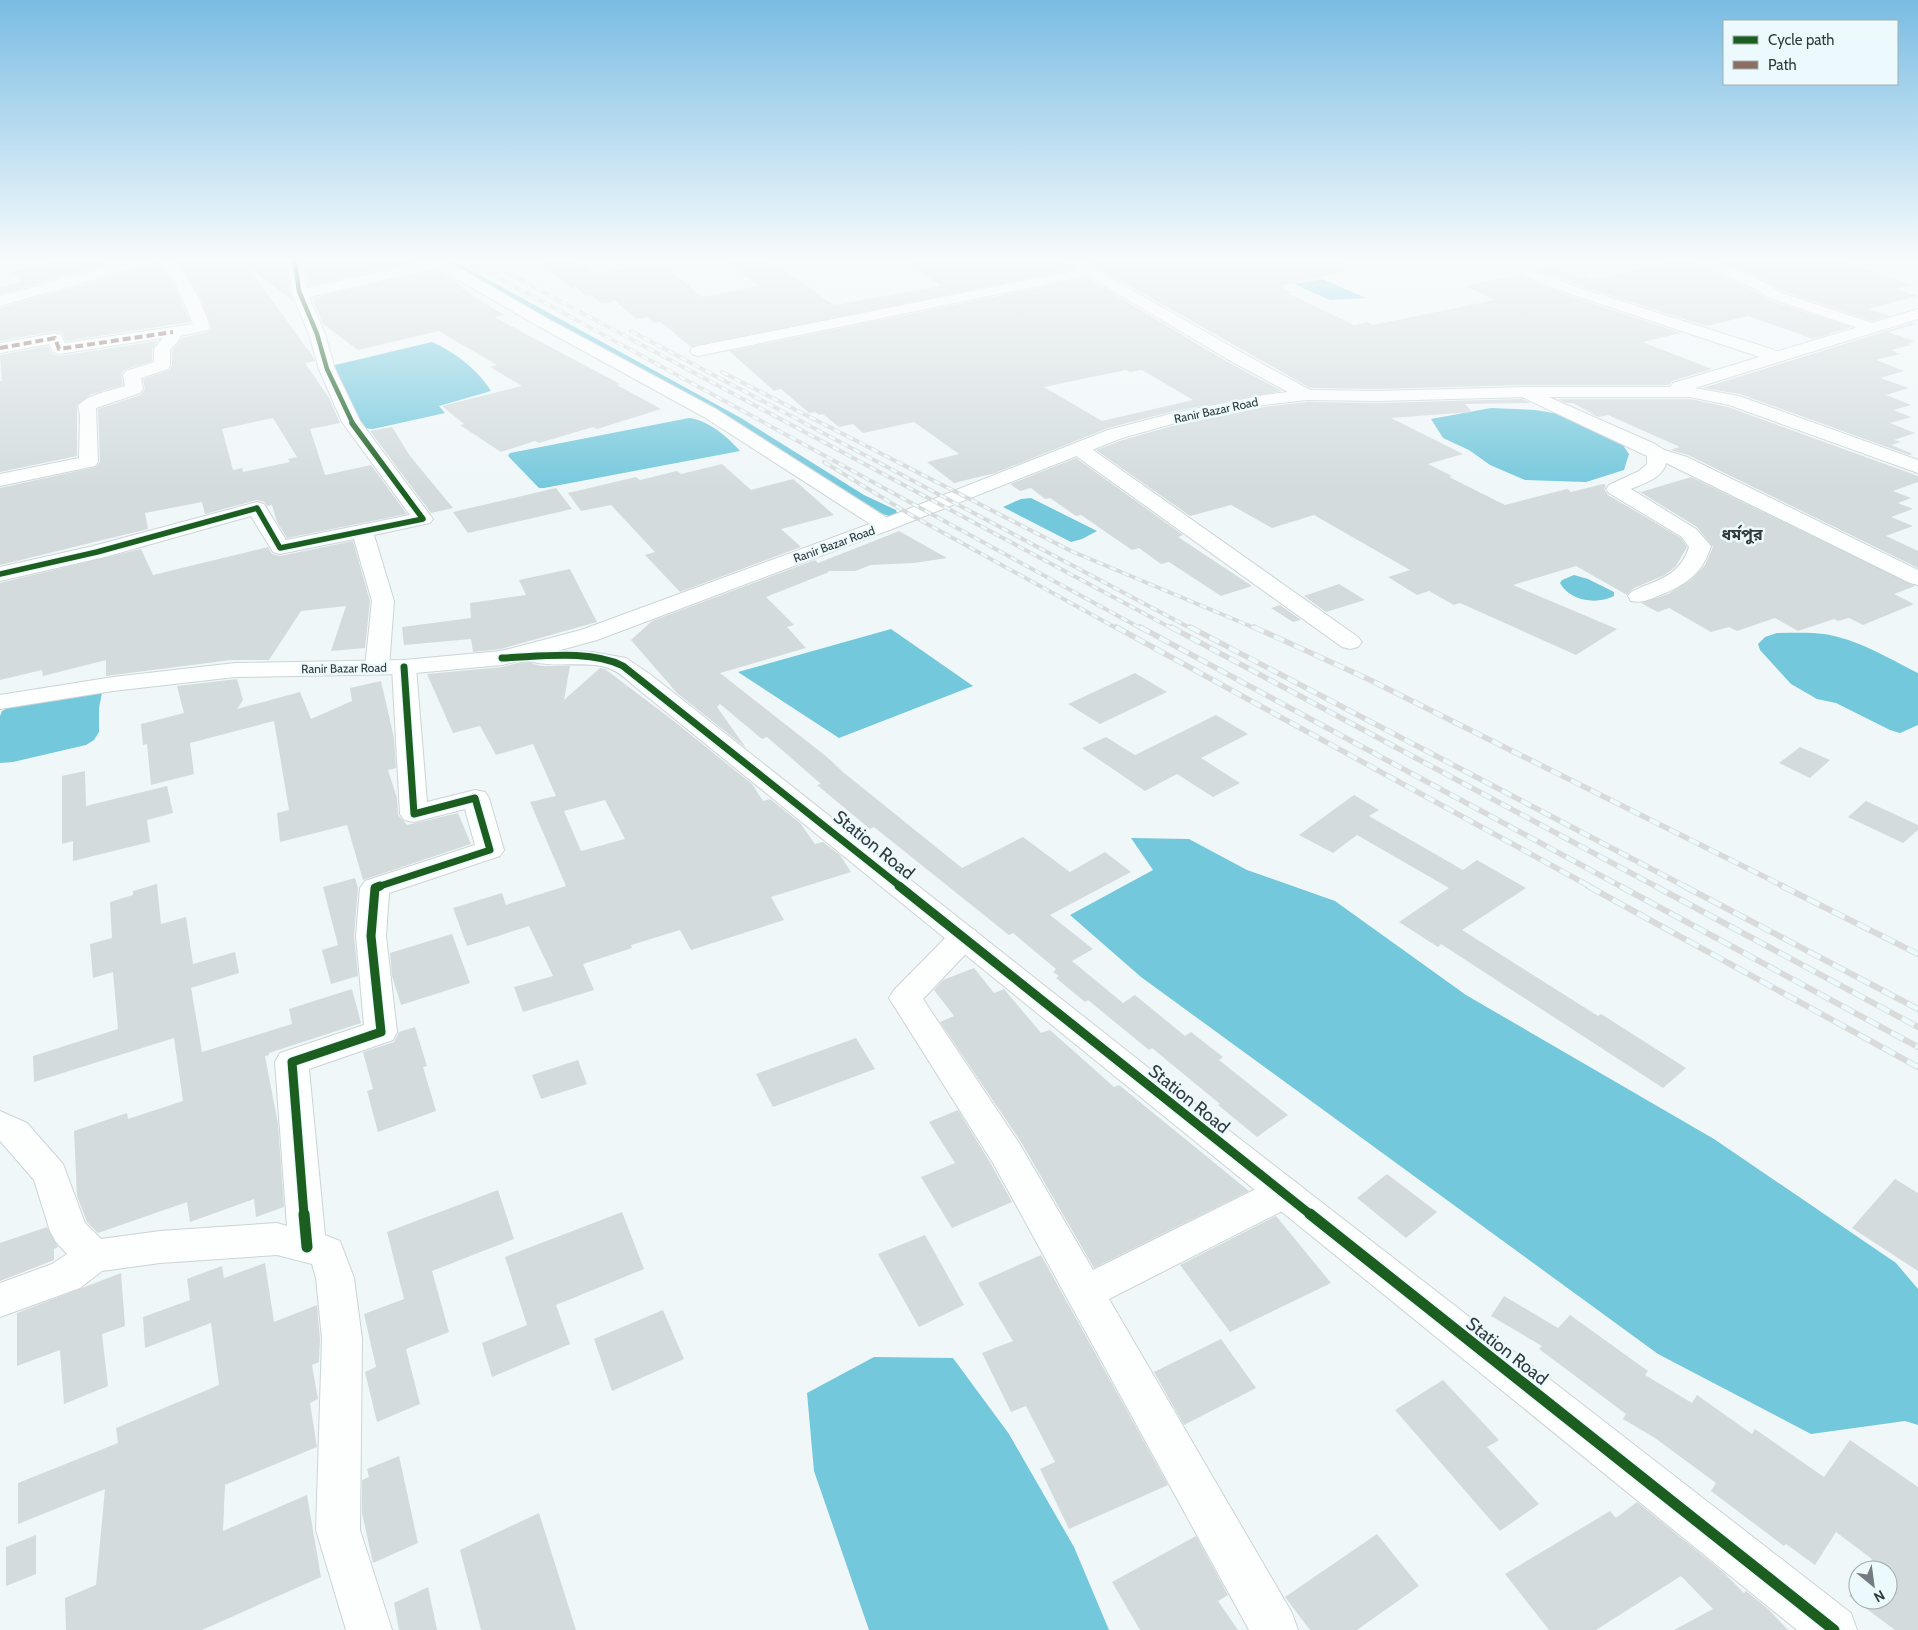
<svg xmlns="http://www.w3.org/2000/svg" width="1918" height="1630" font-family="Cabin,'Noto Sans Bengali',sans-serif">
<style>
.water{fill:#74c8dc}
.building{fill:#d3dbdd;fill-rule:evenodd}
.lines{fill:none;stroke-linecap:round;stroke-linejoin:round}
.street-casing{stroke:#ccd4d6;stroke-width:2}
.secondary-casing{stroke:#ccd4d6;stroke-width:2}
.street{fill:#fdfefe;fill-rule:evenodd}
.secondary{fill:#fdfefe;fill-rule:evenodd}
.rail-far2-casing{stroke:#d9dbdb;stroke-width:4}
.rail-far1-casing{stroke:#d9dbdb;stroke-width:5.5}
.rail-casing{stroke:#d9dbdb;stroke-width:6}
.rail-far2{stroke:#ecfafd;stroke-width:2.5;stroke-dasharray:7;stroke-linecap:butt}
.rail-far1{stroke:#ecfafd;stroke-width:4;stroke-dasharray:11;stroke-linecap:butt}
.rail{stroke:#ecfafd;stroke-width:4.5;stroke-dasharray:14;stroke-linecap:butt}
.quiet{stroke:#8d6e63;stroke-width:4;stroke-dasharray:8 4;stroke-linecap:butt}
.cycleway-far4-casing{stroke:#ecfafd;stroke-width:6}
.cycleway-far3-casing{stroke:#ecfafd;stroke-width:8}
.cycleway-far2-casing{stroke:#ecfafd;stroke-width:10}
.cycleway-far1-casing{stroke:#ecfafd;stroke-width:12}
.cycleway-casing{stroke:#ecfafd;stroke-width:14}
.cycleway-far4{stroke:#1b5e20;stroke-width:4.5}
.cycleway-far3{stroke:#1b5e20;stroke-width:5.5}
.cycleway-far2{stroke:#1b5e20;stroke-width:7}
.cycleway-far1{stroke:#1b5e20;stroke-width:9}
.cycleway{stroke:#1b5e20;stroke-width:11}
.labels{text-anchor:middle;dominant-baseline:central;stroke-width:5;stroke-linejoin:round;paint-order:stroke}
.far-street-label{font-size:12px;fill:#313a3d;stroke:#ecfafd}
.far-district-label{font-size:16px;font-weight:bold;fill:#313a3d;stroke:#ecfafd}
.near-street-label{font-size:18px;fill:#313a3d;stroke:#ecfafd}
</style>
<rect width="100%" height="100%" fill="#f0f7f9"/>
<path class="water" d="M444 262H456L741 418 864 495 896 510 897 513 889 516 883 514 761 437Z
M1322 279 1366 298 1330 300 1294 284Z
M432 342C455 352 478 370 491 391L439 406 445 413 373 429 361 428 331 366Z
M1491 408 1535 410 1566 415 1618 438 1629 454 1624 470 1586 482 1525 480 1490 465 1469 450 1443 438 1431 419Z
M689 418C708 420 728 437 740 451L544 488H539L508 456 510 453Z
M1031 498 1097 531 1082 539 1071 542 1003 507 1021 499Z
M1574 575 1588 579 1614 592V596C1596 605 1570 601 1560 583L1562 580Z
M891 629 973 686 839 738 738 672Z
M1777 633C1792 633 1809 632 1824 634 1857 639 1888 658 1918 673V725L1900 733 1890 730 1836 703 1817 699 1791 684 1760 650 1758 644 1765 637Z
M102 693 99 708V732L94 740 86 745 13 762 0 763V716L2 711 17 703Z
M1131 838 1189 839 1247 870 1335 901 1466 995 1714 1139 1896 1263 1918 1289V1425L1905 1421 1811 1434 1658 1354 1141 977 1070 915 1153 870Z
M874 1357 953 1358 1009 1434 1074 1547 1109 1630H869L814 1471 807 1393Z"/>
<path class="building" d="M55 262H113L0 294V287L23 282 11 272Z
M149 262H157L173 284 190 322 66 341 62 333 55 331 0 341V308L146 267Z
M178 262H286L290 294 293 301 249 268 313 357 315 361 305 363 329 398 340 423 310 429 325 475 371 465 407 514 287 538 277 522 272 505 267 506 265 502 257 500 205 514 202 502 145 513 148 529 0 565V488L96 467 100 462 98 409 141 395 145 389 143 379 170 370 172 365V351L182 338 208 332 212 328 198 292ZM273 418 297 457 288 459 290 462 243 472 242 468 233 470 222 429Z
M304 262H412L308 286Z
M541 262H574L581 268 586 267 593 274 661 263 702 297 759 286 725 262H772L834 305 941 286 908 262H1063L1073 269 691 347 661 322 654 323 647 317 636 319 615 301 602 304 591 295 586 296 576 287 571 288Z
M1088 262H1343L1344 272 1280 286 1293 293 1289 294 1354 325 1368 322 1373 325 1495 300 1465 286 1516 275 1569 296 1681 333 1642 342 1712 369 1672 381 1669 385H1526L1378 389 1310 388Z
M1669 262H1698L1701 267 1757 292 1768 300 1851 327 1813 339 1748 316 1706 326 1581 286 1538 270 1552 267 1578 277 1583 276 1594 280Z
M1725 262H1845L1914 285 1896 289 1917 296 1869 309 1890 316 1872 321 1780 290 1769 282Z
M436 270 465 288H461L504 315 494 317 620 384 617 385 661 409 597 429 593 427 539 443 535 441 501 452 460 425 464 424 442 406 522 386 490 367 497 365 439 331 358 350 323 324 312 298Z
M1087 278 1226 361 1282 391 1170 412 1108 428 995 473 954 483 927 462 959 454 914 422 863 433 853 424 839 427 823 414 819 415 815 412 809 413 781 389 774 391 729 351ZM1126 370 1130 372 1142 370 1193 400 1102 421 1044 387Z
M1912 323 1916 324 1888 332 1915 341 1907 344 1911 345 1891 350 1900 354 1876 360 1904 371 1880 378 1909 388 1886 395 1911 405 1893 410 1911 417 1890 423 1915 433 1894 440 1901 442 1891 445 1913 454 1909 455 1740 394 1703 388Z
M158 341 152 349V361L124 370 121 375 123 385 92 394 77 405V456L0 472V381H2L0 355 48 346 52 354 59 356Z
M1522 399 1531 403 1465 404 1472 412 1391 418 1463 454 1428 464 1452 476 1449 477 1505 505 1567 489 1571 492 1603 484 1606 485 1604 489 1608 495 1681 538 1687 547 1676 566 1665 575 1634 588 1627 595 1576 566 1513 585 1617 629 1576 655 1460 603 1454 605 1429 591 1417 595 1388 577 1410 570 1314 515 1272 528 1231 505 1190 516 1096 450 1123 440 1172 426 1264 407 1307 402 1378 403Z
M1558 399H1690L1728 407 1918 476V482L1893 491 1911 498 1898 503 1913 509 1891 517 1913 526 1886 536 1918 551V568L1688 455 1670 450 1680 447 1608 415 1598 417 1573 403H1566Z
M392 427 410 456 453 508 431 513 370 431Z
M1076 458 1183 535 1178 537 1252 586 1221 596 1169 562 1161 564 1139 548 1132 550 1081 515 1076 516 1050 498 1045 499 1031 488 1020 491 1010 484Z
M722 464 751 490 793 479 834 515 781 529 801 547 680 592 645 555 655 552 611 505 581 511 568 493 636 477 640 480 677 471 681 474Z
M1691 477 1915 586 1894 594 1914 604 1863 625 1849 618 1838 621 1834 619 1798 631 1775 618 1737 631 1729 627 1711 632 1669 608 1658 612 1650 608 1641 603 1668 594 1692 579 1705 565 1713 547 1697 527 1635 489 1641 492Z
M556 488 572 509 468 533 453 512Z
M899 531 947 558 914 563 871 565 855 571H828L829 572 766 597 794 625 787 627 806 648 720 673 827 757 843 772 962 868 1023 837 1070 872 1105 852 1131 872 1050 915 1093 949 1072 961 1123 1003 1135 995 1185 1036 1191 1032 1223 1057 1219 1060 1288 1115 1257 1137 1218 1105 1220 1104 1152 1048 1149 1050 1088 1000 1085 1002 1056 978 1059 976 1053 972 1056 969 1013 933 1009 935 874 827 870 829 817 785 821 784 767 737 762 739 720 704 717 707 746 748 677 693 631 640 652 621 815 560 818 563Z
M353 541 370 601 365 648 331 651 346 606 301 611 269 660H231L106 676V660L43 676 42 670 0 680V583L141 549 153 575 268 547 272 554 280 556Z
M570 569 597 622 501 649 473 652 471 639 404 645 402 627 471 618 470 603 526 595 519 580Z
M1339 584 1365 600 1326 612 1304 596Z
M1280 605 1301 620 1293 622 1271 608Z
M529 660 533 664 542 666H570L564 700 600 668 605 669 675 722 752 784 763 801 770 799 800 823 815 844 823 842 840 855 851 872 771 897 784 920 691 950 680 930 631 945 632 948 583 964 594 990 523 1012 514 987 553 976 529 926 467 946 453 908 502 893 506 905 566 886 530 802 556 796 533 744 496 755 480 726 453 733 427 674 502 667ZM605 800 625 839 581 851 564 811Z
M1135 673 1167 692 1100 724 1068 704Z
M237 679 243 700 237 709 300 692 311 719 352 701 350 688 381 681 394 738 396 768 388 770 397 798 398 815 407 825 458 813 471 844 363 880 347 825 280 842 277 813 289 810 274 721 190 743 194 774 151 785 147 744 143 745 141 724 184 713 177 686Z
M1216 715 1248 734 1201 758 1240 783 1213 797 1177 774 1145 791 1082 748 1106 737 1135 755Z
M1800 747 1830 760 1810 778 1779 763Z
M85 771 86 806 167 786 173 813 147 820 150 842 73 861V841L62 844V776Z
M1354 795 1379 810 1369 816 1463 870 1477 860 1526 888 1462 930 1598 1016 1601 1014 1686 1068 1663 1088 1441 944 1438 947 1399 922 1449 888 1357 835 1333 853 1299 835Z
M1866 801 1918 825V830L1903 843 1848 817Z
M355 878 358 888 354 936 358 976 331 984 322 950 338 945 323 887Z
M157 884 161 924 186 917 193 964 235 952 239 973 191 988 202 1052 292 1024 289 1009 352 989 361 1023 269 1053V1055L265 1056 278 1124 284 1207 256 1217 254 1199 190 1222 187 1202 98 1233 87 1222 77 1196 74 1131 127 1113 128 1119 183 1101 174 1038 34 1082 33 1056 118 1029 113 972 93 978 90 944 112 938 110 902 133 895V891Z
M452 934 470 983 401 1005 392 976 390 953Z
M974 968 994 993 1004 989 1041 1033 1050 1030 1114 1087 1119 1085 1249 1191 1094 1268 1021 1142 940 1022 954 1016 934 990 943 980Z
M415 1027 427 1066 423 1067 436 1111 378 1132 367 1091 373 1089 363 1052 394 1042 399 1032Z
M856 1038 875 1069 773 1107 756 1074Z
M578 1060 587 1084 541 1099 532 1075Z
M958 1110 991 1164 1012 1202 952 1228 921 1177 955 1163 929 1122Z
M1387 1174 1437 1212 1406 1238 1357 1198Z
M1895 1179 1918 1193V1271L1852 1228Z
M498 1190 514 1239 432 1271 449 1332 406 1349 420 1404 377 1422 365 1372 376 1367 364 1314 404 1299 387 1232Z
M622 1212 644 1269 556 1305 570 1344 492 1377 482 1343 527 1325 505 1257Z
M1276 1216 1331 1283 1230 1332 1180 1265Z
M47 1227 58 1247 54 1249V1260L0 1281V1243Z
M925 1235 964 1305 919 1327 878 1254Z
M1041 1255 1168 1485 1069 1529 1040 1469 1055 1462 1026 1406 1011 1412 982 1353 1013 1341 978 1283Z
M265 1263 274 1322 317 1305 320 1339 319 1362 312 1365 318 1399 310 1403 317 1447 225 1485 223 1531 307 1495 321 1577 202 1630H66L65 1598 96 1585 105 1489 18 1524V1483L118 1443 116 1428 219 1385 211 1323 145 1348 143 1317 190 1300 187 1279 222 1266 224 1278Z
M121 1273 125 1326 102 1334 108 1386 64 1404 60 1350 17 1366V1313Z
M1504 1296 1558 1328 1570 1315 1648 1371 1645 1375 1692 1403 1697 1395 1752 1434 1755 1429 1824 1477 1850 1440 1918 1487V1630H1895L1849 1596 1858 1582V1600H1888V1570H1865L1872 1559 1836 1532 1815 1565 1786 1544 1784 1546 1711 1491 1716 1483 1655 1438 1623 1419 1626 1414 1539 1349 1542 1346 1491 1316Z
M663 1310 684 1359 612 1391 594 1339Z
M1221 1339 1256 1388 1184 1425 1154 1372Z
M1443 1380 1499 1440 1487 1447 1539 1504 1500 1531 1395 1410Z
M399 1456 418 1543 373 1563 362 1513V1480L369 1477 367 1469Z
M1637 1502 1723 1572 1744 1593 1746 1591 1768 1609 1788 1630H1674L1713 1609 1681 1576 1596 1630H1549L1505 1574 1610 1511 1616 1518Z
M539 1513 576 1630H481L460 1550Z
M1377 1534 1419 1586 1357 1630H1310L1285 1597Z
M36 1535V1574L6 1586V1547Z
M1196 1536 1228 1595 1218 1601 1238 1630H1140L1112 1582Z
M428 1587 437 1630H399L394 1603Z"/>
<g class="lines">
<g class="street-casing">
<path id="street" d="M122 262H147L145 265 0 306V296Z
M159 262H175C191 280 203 304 210 327L208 330 180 336 179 340 170 350V365L168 369 141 378 143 389 140 393 96 408 98 462 95 466 0 486V474L79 458 80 415 78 406C87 394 111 391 125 386L123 375 126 371 154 362V349L163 338 59 354 53 352 49 344 0 353V343L55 333 61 335 65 343 193 324 175 283Z
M288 262H302L306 288 423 262H449L550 320 716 409 892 521 895 525 892 529 885 531 878 529 704 417 538 326 438 268 309 297 325 334 335 369 360 421 433 519 430 523 374 535 394 601 389 667 385 672 377 674 369 672 365 667 372 601 354 539 280 554 273 552 251 516 105 557 0 581V567L93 546 257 502 264 504 286 540 410 515 342 422 319 369 309 334 292 294Z
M1700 262H1720L1768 284 1779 292 1879 325 1881 328 1879 331H1867L1769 298 1758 290 1702 265Z
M1518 265 1580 288 1784 353 1786 357 1784 361H1772L1570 294 1513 272 1511 269 1513 266Z
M1086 268 1091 269 1093 272 1091 275 698 356 692 354 690 351 692 348 698 346Z
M1526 387 1655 444 1664 450 1687 457 1918 570V585L1910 583 1666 463C1663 478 1643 484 1631 489L1696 529 1711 546C1703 574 1684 586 1658 596 1648 600 1642 603 1631 601L1628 596C1632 590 1638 589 1644 586 1666 578 1682 570 1689 547L1682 537 1609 493 1606 489 1609 485 1639 471 1647 464V456L1520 396 1517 392 1520 388Z
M1079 443 1086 445 1358 637 1362 642 1358 647 1350 649 1342 647 1072 453 1070 449 1072 445Z
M404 660 412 662 416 667 427 802 475 790 485 792 489 798 504 850 500 856 389 893 386 936 397 1032 393 1040 309 1069 325 1235 340 1241 354 1278 362 1339 360 1530 392 1630H346L316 1530 322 1339 316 1278 312 1264 277 1255 160 1263 102 1271 80 1288 0 1317V1283L52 1264 67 1254 56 1242 50 1231 34 1180 0 1141V1111L27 1123 63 1164 85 1223 101 1239 160 1231 277 1223 287 1226 275 1062 280 1053 364 1025 356 936 360 888 365 881 475 845 465 809 414 822 404 820 400 814 392 667 396 662Z
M964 927 975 930 979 937 975 944 923 999 1019 1143 1093 1270 1270 1182 1283 1178 1296 1182 1301 1193 1296 1204 1109 1299 1292 1613 1298 1630H1249L993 1163 889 998 894 990 953 930Z"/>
</g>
<g class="secondary-casing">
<path id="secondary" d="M1065 262H1083L1239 351 1310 390 1378 391 1526 387H1670L1673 383 1918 309V319L1695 388 1739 396 1918 460V473L1729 405 1690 397H1526L1378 401 1307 400 1264 405 1172 424 1122 438 892 529 597 640 557 651 592 652 626 658 651 675 1164 1080 1851 1613 1857 1630H1797L633 685C627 680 619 672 611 669 589 660 557 668 533 662L530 658 502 665 404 674 235 677 113 691 0 709V695L113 677 235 663 404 660 501 651 581 630 878 521 1108 430 1170 414 1264 395 1288 392 1227 359Z"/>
</g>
<use href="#street" class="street"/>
<use href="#secondary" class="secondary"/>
<g class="rail-far2-casing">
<path id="rail-far2" d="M470 262 1142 629
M487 262 1173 629
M631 331 1192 629
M722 372 1071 551 1257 629
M824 462 911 515 1118 629"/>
</g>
<g class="rail-far1-casing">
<path id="rail-far1" d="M1116 627 1591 887
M1140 627 1622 887
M1171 627 1657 887
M1190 627 1686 887
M1254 627 1368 679 1785 887"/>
</g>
<g class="rail-casing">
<path id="rail" d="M1588 886 1918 1067
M1620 886 1918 1047
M1655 886 1918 1027
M1684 886 1918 1009
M1782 886 1918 954"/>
</g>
<use href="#rail-far2" class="rail-far2"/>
<use href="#rail-far1" class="rail-far1"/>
<use href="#rail" class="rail"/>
<path class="quiet" d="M0 348 55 338 59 349 173 332"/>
<g class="cycleway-far4-casing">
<path id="cycleway-far4" d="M295 262 299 291 317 334 327 369 353 424"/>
</g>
<g class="cycleway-far3-casing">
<path id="cycleway-far3" d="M0 574 97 552 257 508 280 548 423 519 352 423"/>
</g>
<g class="cycleway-far2-casing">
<path id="cycleway-far2" d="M502 658C538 657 590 649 623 666L901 887
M377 887 490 850 475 798 414 814 404 667"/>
</g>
<g class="cycleway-far1-casing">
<path id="cycleway-far1" d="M899 886 1311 1215
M304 1215 292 1062 381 1032 371 936 375 888 380 886"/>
</g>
<g class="cycleway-casing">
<path id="cycleway" d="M304 1214 307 1247
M1310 1214 1834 1630"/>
</g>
<use href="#cycleway-far4" class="cycleway-far4"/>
<use href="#cycleway-far3" class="cycleway-far3"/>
<use href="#cycleway-far2" class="cycleway-far2"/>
<use href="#cycleway-far1" class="cycleway-far1"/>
<use href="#cycleway" class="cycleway"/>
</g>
<linearGradient id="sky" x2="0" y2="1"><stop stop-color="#79bce3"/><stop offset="0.53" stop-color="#f8fbfc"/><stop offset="1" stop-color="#f8fbfc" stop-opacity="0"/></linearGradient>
<rect width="1918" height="491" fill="url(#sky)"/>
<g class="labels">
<g class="far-street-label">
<text transform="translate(1216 410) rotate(-12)">Ranir Bazar Road</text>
<text transform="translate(834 544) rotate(-20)">Ranir Bazar Road</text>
<text transform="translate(344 668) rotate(-1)">Ranir Bazar Road</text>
</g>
<g class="far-district-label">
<text x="1742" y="534">ধর্মপুর</text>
</g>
<g class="near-street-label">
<text transform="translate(874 845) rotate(39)">Station Road</text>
<text transform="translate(1189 1099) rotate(39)">Station Road</text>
<text transform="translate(1507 1351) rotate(38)">Station Road</text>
</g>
</g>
<rect x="1723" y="20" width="175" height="65" fill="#ecfafd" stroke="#a1adb0"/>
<rect x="1733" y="36" width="25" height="8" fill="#1b5e20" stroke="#a1adb0"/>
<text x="1768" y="45" font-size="15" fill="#313a3d">Cycle path</text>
<rect x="1733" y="61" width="25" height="8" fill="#8d6e63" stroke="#a1adb0"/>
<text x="1768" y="70" font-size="15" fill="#313a3d">Path</text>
<g transform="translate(1873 1585) rotate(151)"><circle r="24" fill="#ecfafd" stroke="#a1adb0"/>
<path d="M0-4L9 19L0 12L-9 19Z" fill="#747c7f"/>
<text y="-8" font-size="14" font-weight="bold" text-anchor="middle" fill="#313a3d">N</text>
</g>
</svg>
